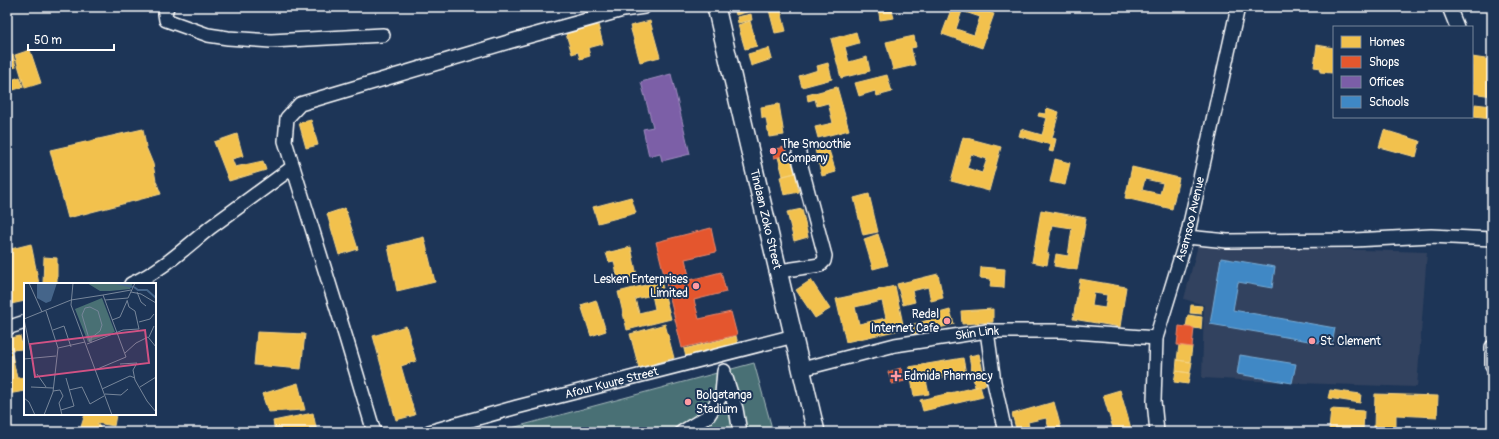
<svg xmlns="http://www.w3.org/2000/svg" width="1499" height="439" font-family="Pangolin,sans-serif">
<style>
.built{fill:#32425e}
.green{fill:#497074;stroke:#a4b8ba}
.homes{fill:#f2c14e;stroke:#f6d483;fill-rule:evenodd}
.shops{fill:#e4572e;stroke:#ec896d}
.offices{fill:#7b5ea7;stroke:#a38ec1}
.schools{fill:#3f88c5;stroke:#79acd6}
.lines{fill:none;stroke-linecap:round;stroke-linejoin:round}
.minor-casing{stroke:#fff;stroke-width:16}
.major-casing{stroke:#fff;stroke-width:20}
.minor{stroke:#1d3557;stroke-width:13}
.major{stroke:#1d3557;stroke-width:17}
.poi-dot{fill:#ff9aa2;stroke:#1d3557;stroke-width:1.5}
.labels{text-anchor:middle;dominant-baseline:central;stroke-width:4;stroke-linejoin:round;paint-order:stroke}
.poi-label{font-size:12px;fill:#fff;stroke:#1d3557;text-anchor:start}
.street-label{font-size:12px;fill:#fff;stroke:#1d3557}
.inset-river{fill:none;stroke:#45658a;stroke-width:2}
.inset-road{fill:none;stroke:#77869a;stroke-width:1}
.view{fill:#d15284;fill-opacity:0.15;stroke:#d15284;stroke-width:2}
.inset-edge{fill:none;stroke:#fff;stroke-width:2}
</style>
<rect width="100%" height="100%" fill="#1d3557"/>
<filter id="ink" filterUnits="userSpaceOnUse"><feTurbulence type="fractalNoise" baseFrequency=".025" numOctaves="2"/><feDisplacementMap in="SourceGraphic" scale="8" xChannelSelector="R" yChannelSelector="G"/><feConvolveMatrix kernelMatrix="1 2 1 2 8 2 1 2 1" color-interpolation-filters="sRGB"/></filter>
<g filter="url(#ink)">
<path class="built" d="M1198 245 1427 252 1417 387 1298 383 1202 378 1204 305 1184 299Z"/>
<path class="green" d="M754 363 773 432H497Z"/>
<path class="homes" d="M113 7H125L114 10Z
M540 7H557L541 12Z
M734 7H749L750 11 736 15Z
M780 7 786 31 775 33 769 10Z
M878 7H891L894 18 880 20Z
M952 7H974L994 14 982 48 942 34ZM962 11 980 17 974 35 956 29Z
M751 14 752 20 738 23 737 17Z
M650 21 660 57 640 62 630 26Z
M750 21 757 46 745 49 738 25Z
M598 25 603 44 588 48 590 56 580 59 578 52 572 54 566 34Z
M856 32 859 43 845 47 849 62 867 57 870 71 841 78 831 39Z
M914 36 916 47 911 48 915 65 893 70 886 42Z
M1317 45 1334 48 1332 73 1320 72 1321 68 1314 67Z
M769 48 772 59 751 66 748 54Z
M30 50 41 83 25 88 15 55Z
M13 55 16 67 8 69 11 80 20 77 23 87 7 92V57Z
M1472 57 1492 60V96L1472 93Z
M828 63 832 79 802 87 799 76 818 70 817 66Z
M887 75 892 92 877 96 875 91 859 96 855 83Z
M837 87 849 130 818 138 815 127 833 123 828 103 817 106 815 99 808 101 807 95Z
M779 104 784 135 769 137 766 118H762L761 107Z
M1475 104 1492 106V119L1473 117Z
M1047 108 1059 112 1052 138 1056 139 1053 152 1049 151 1051 145 1019 136 1021 129 1042 135 1047 118 1038 116 1039 113 1045 114Z
M311 120 318 145 306 148 299 123Z
M143 129 146 147 153 164 156 181 161 194 68 218 50 150Z
M1384 130 1420 141 1416 157 1379 147Z
M237 134 243 156 232 159 235 167 263 161 266 170 229 181 214 142Z
M963 137 1001 147 989 191 951 181ZM971 154 987 159 982 173 967 168Z
M828 147 836 172 822 176 815 150Z
M790 154 795 173 783 176 778 157Z
M1055 159 1070 163 1065 185 1050 182Z
M1132 167 1179 178 1172 209 1125 198ZM1145 179 1163 183 1160 194 1142 190Z
M795 173 799 192 784 195 780 177Z
M869 194 878 232 863 235 854 198Z
M631 197 636 213 598 223 593 207Z
M345 208 358 249 339 255 327 214Z
M802 209 808 237 794 241 787 212Z
M1041 210 1086 218 1077 270 1054 266 1056 254 1068 256 1072 228 1052 225 1047 253 1049 254 1047 265 1032 262Z
M878 234 888 265 873 269 864 239Z
M424 237 435 282 397 291 388 246Z
M31 244 39 284H25V301L11 304 7 291V250Z
M631 247 638 281 619 285 614 261 609 262 606 253Z
M44 257 57 258V284H43Z
M981 267 1005 269 1004 288 990 287 991 279 980 278Z
M938 274 943 298 931 301 928 287 912 291 915 302 903 305 897 284Z
M1080 279 1126 287 1120 327 1073 319ZM1094 293 1107 295 1105 308 1092 306Z
M811 280 830 309 815 318 796 290Z
M661 281 671 319 627 330 618 292ZM652 295 655 309 639 313 635 299Z
M895 286 904 329 846 342 836 299ZM882 301 886 318 859 324 855 307Z
M596 300 606 331 591 336 581 305Z
M1191 305 1202 306 1201 314 1190 313Z
M993 309V322L962 324 961 311Z
M950 310 954 324 943 327 939 313Z
M1188 315 1202 317 1201 329 1186 327Z
M940 317 943 327 912 334 910 325Z
M665 324 674 358 639 368 630 334Z
M406 326 416 361 401 366 415 415 396 420 373 336Z
M257 332 305 334 301 369 254 365Z
M20 336 23 349 11 350 17 378 25 377V391L8 394 7 388V339Z
M736 336 739 348 687 361 684 349Z
M1179 345 1192 347 1190 362 1177 360Z
M979 354 986 385 975 387 969 356Z
M963 358 966 374 926 380 929 394 914 396 909 367Z
M1177 360 1192 362 1190 373 1176 371Z
M1176 371 1190 373 1188 384 1174 382Z
M298 383 305 410 268 412 262 394Z
M980 386 983 397 923 411 920 400Z
M1120 390 1132 432H1097L1113 428 1103 395Z
M1330 390 1361 394 1360 403 1328 398Z
M1375 394 1438 396 1437 417 1396 415V429L1374 428Z
M1054 402 1062 432H1050L1046 418 1028 422 1030 432H1017L1012 414Z
M1331 409 1364 411 1363 432 1329 430Z
M313 413 317 432H275L273 421Z
M85 414H114L116 415 114 426 97 423 103 432H90L81 427Z
M1376 428 1451 432H1376Z"/>
<path class="shops" d="M785 147 787 155 774 158 772 150Z
M711 228 716 252 685 259 690 280 721 272 726 292 694 300 699 319 731 312 737 335 682 348 656 242Z
M1179 326 1194 328 1192 347 1177 345Z
M901 368 905 381 892 384 888 372Z"/>
<path class="offices" d="M671 74 690 154 662 161 660 153 649 156 643 129 653 127 641 82Z"/>
<path class="schools" d="M1221 258 1275 267 1272 288 1238 282 1233 310 1335 328 1332 345 1210 324Z
M1240 355 1296 364 1292 383 1237 374Z"/>
<g class="lines">
<g class="minor-casing">
<g id="minor">
<path d="M167 7 165 14 166 20 208 35 228 38 271 41 383 35"/>
<path d="M1449 7 1457 27"/>
<path d="M1187 237 1227 241 1354 240 1431 236 1492 239"/>
<path d="M779 271 820 265 824 261 825 256 800 162 799 152"/>
<path d="M131 284C160 272 186 247 211 227 238 207 266 187 293 167"/>
<path d="M7 328 25 322"/>
<path d="M987 331 994 382 1005 432"/>
<path d="M1492 347V366"/>
<path id="s1" d="M802 369 895 345 987 331H1062L1156 338"/>
<path d="M726 378 736 409 740 432"/>
<path d="M374 432 346 338 285 141 287 118 300 104 515 40 623 10 644 7"/>
<path id="s2" d="M429 432 517 407 794 336"/>
<path d="M682 432 708 416 722 394 724 371"/>
<path id="s3" d="M1157 432 1154 401 1156 338 1187 237 1238 7"/>
</g>
</g>
<g class="major-casing">
<g id="major">
<path id="s4" d="M716 7 816 432"/>
</g>
</g>
<use href="#minor" class="minor"/>
<use href="#major" class="major"/>
</g>
</g>
<g class="poi-dot">
<circle cx="773" cy="151" r="4"/>
<circle cx="696" cy="286" r="4"/>
<circle cx="947" cy="321" r="4"/>
<circle cx="1312" cy="341" r="4"/>
<path d="M894 370h4v4h4v4h-4v4h-4v-4h-4v-4h4z"/>
<circle cx="688" cy="402" r="4"/>
</g>
<g class="labels">
<g class="poi-label">
<text x="781" y="144">The Smoothie<tspan x="781" dy="14">Company</tspan></text>
<text x="688" y="279" text-anchor="end">Lesken Enterprises<tspan x="688" dy="14">Limited</tspan></text>
<text x="939" y="314" text-anchor="end">Redal<tspan x="939" dy="14">Internet Cafe</tspan></text>
<text x="1320" y="341">St. Clement</text>
<text x="904" y="376">Edmida Pharmacy</text>
<text x="696" y="395">Bolgatanga<tspan x="696" dy="14">Stadium</tspan></text>
</g>
<g class="street-label">
<text stroke="none"><textPath href="#s4" startOffset="218">Tindaan Zoko Street</textPath></text>
<text stroke="none"><textPath href="#s3" startOffset="218">Asamsoo Avenue</textPath></text>
<text stroke="none"><textPath href="#s1" startOffset="179">Skin Link</textPath></text>
<text stroke="none"><textPath href="#s2" startOffset="189">Afour Kuure Street</textPath></text>
</g>
</g>
<g transform="translate(24 283)">
<rect width="132" height="132" fill="#1d3557"/>
<path d="M63 0H109L106 6 86 8H76ZM78 15 91 49 64 59 51 26Z" fill="#497074"/>
<path d="M33 0 27 18 22 20 13 15V0Z" fill="#45658a"/>
<path class="inset-river" d="M92 0 109 4M110 4 114 7H123L132 15"/>
<path class="inset-road" d="M5 0 18 29M49 0 47 22 88 132M107 9 117 11 132 20M113 9 117 19 122 23M79 12 107 7M81 17 104 15 111 0M0 36 47 17 79 12 102 74 71 87M0 36 8 76M88 37 96 34 103 18M115 39 126 36 130 31M29 47 40 43 47 64M125 54 130 43M66 59 58 32 61 25 66 24 74 28 78 42 76 48 67 55V60M63 61 99 47 115 46 111 28 105 24 103 17M34 65 61 59M101 70 112 60 124 54 132 64M0 76 32 73M96 81 113 80 109 87 111 97 123 118 132 129M13 91 22 104M7 104 29 105M116 104 132 94M78 106 106 93 111 95M45 107 58 104 66 121 80 113M29 108 36 107 39 113 35 120 38 132M81 111 97 112 104 106M0 115 5 119 11 132M37 127 50 123 42 95M20 132 29 109 34 65 22 28"/>
<path class="view" d="M121 47 125 80 11 94 6 61Z"/>
<rect width="132" height="132" class="inset-edge"/>
</g>
<rect width="1499" height="439" fill="none" stroke="#1d3557" stroke-width="24"/>
<rect x="12" y="12" width="1475" height="415" fill="none" stroke="#fff" stroke-width="1.5" filter="url(#ink)"/>
<rect x="1333" y="26" width="140" height="92" fill="#1d3557" stroke="#77869a"/>
<rect x="1341" y="36" width="20" height="12" fill="#f2c14e" stroke="#77869a"/>
<text x="1369" y="46" font-size="12" fill="#ffffff">Homes</text>
<rect x="1341" y="56" width="20" height="12" fill="#e4572e" stroke="#77869a"/>
<text x="1369" y="66" font-size="12" fill="#ffffff">Shops</text>
<rect x="1341" y="76" width="20" height="12" fill="#7b5ea7" stroke="#77869a"/>
<text x="1369" y="86" font-size="12" fill="#ffffff">Offices</text>
<rect x="1341" y="96" width="20" height="12" fill="#3f88c5" stroke="#77869a"/>
<text x="1369" y="106" font-size="12" fill="#ffffff">Schools</text>
<path d="M28 44v6h86v-6" fill="none" stroke="#ffffff" stroke-width="2"/>
<text x="34" y="44" font-size="12" fill="#ffffff" stroke="#1d3557" stroke-width="3" paint-order="stroke">50 m</text>
</svg>
